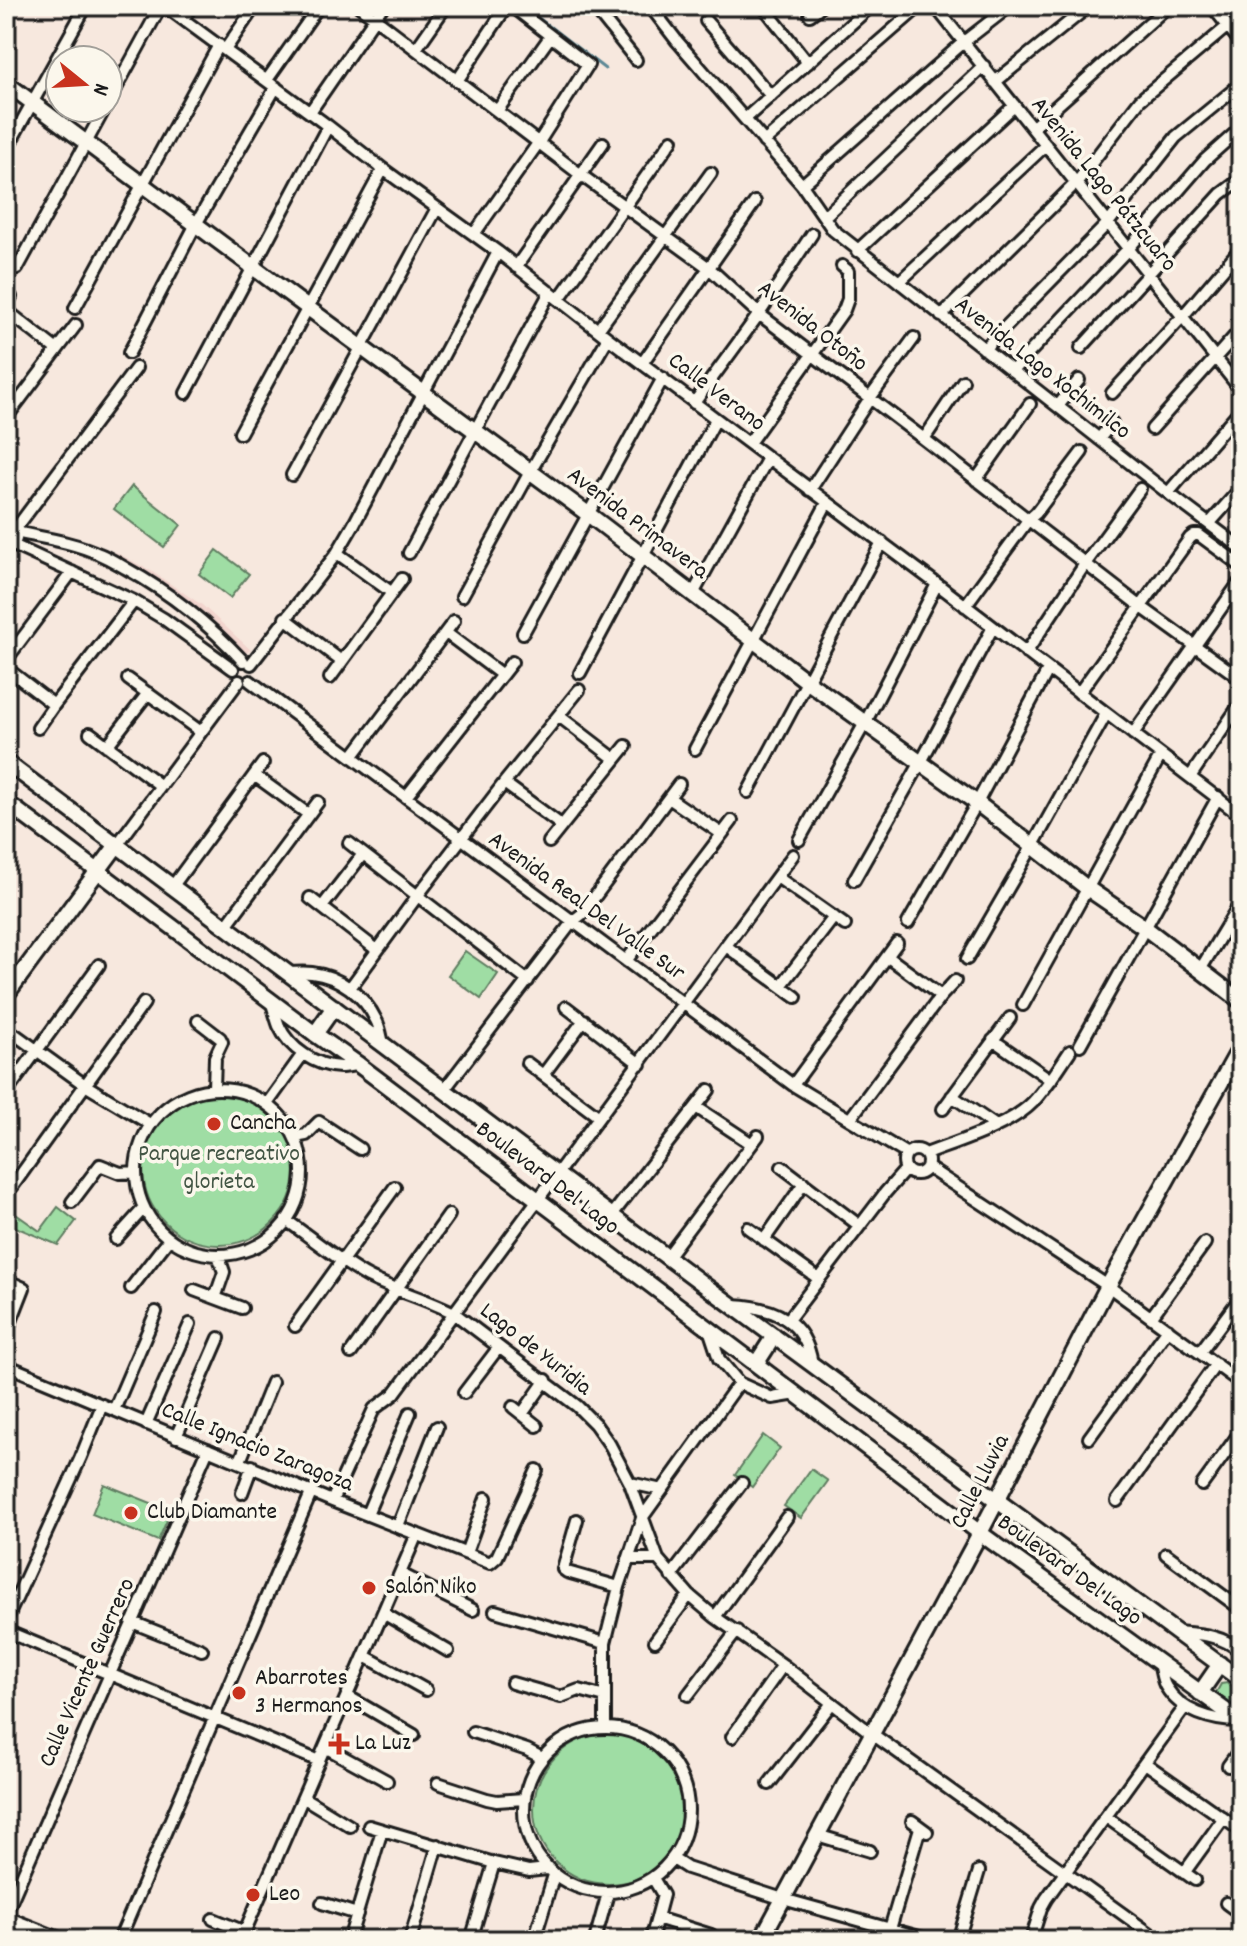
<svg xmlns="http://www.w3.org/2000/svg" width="1247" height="1946" font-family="Dekko,sans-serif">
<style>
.built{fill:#f2d5ce}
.green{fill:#9fdda4;stroke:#5e7c60;stroke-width:2}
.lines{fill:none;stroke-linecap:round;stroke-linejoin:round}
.stream{stroke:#5b8895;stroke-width:3}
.street-casing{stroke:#1c1c1c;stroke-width:16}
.secondary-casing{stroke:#1c1c1c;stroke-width:20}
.street{stroke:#fbf7ec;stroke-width:10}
.secondary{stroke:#fbf7ec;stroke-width:14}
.poi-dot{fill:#c8321e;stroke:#fbf7ec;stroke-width:3}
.labels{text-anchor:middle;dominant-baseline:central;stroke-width:7;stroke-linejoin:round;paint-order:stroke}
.street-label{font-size:24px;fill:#1c1c1c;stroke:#fbf7ec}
.poi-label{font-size:24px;fill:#1c1c1c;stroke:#fbf7ec;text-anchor:start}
.park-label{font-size:24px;fill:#435645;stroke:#fbf7ec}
</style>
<rect width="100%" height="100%" fill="#f7e8de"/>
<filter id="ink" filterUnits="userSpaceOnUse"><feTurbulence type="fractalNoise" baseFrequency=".0125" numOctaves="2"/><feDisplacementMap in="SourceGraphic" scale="16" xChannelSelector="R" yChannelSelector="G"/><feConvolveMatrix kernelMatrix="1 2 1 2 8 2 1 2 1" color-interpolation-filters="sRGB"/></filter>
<g filter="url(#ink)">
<path class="built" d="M115 552 151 571 202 605 251 650 236 659 182 608 111 565Z"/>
<path class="green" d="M132 486 181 525 164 547 114 509Z
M217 550 249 574 230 598 199 574Z
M465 951 498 974 481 999 448 975Z
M143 1169a76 76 0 1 1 152 0a76 76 0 1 1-152 0Z
M58 1207 76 1221 58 1245 6 1223V1220L13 1212 40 1231Z
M763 1435 780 1448 752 1487 735 1475Z
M811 1469 828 1481 801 1518 784 1506Z
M104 1484 171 1511 158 1541 92 1514Z
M1227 1683 1241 1691V1713L1218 1696 1216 1693 1221 1684Z
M534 1809a75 75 0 1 1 150 0a75 75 0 1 1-150 0Z"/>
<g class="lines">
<path class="stream" d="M523 6 605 69"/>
<g class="street-casing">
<path id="street" d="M165 6 328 126 383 169 498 252 608 338 937 584 1241 816
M359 6 581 175 709 268 759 314 924 439 1140 606 1241 679
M593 6 636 60
M650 6 677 41 802 185 833 230 1168 493 1241 548
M763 6 808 63
M935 6 1241 390
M1212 6 1241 43
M6 9 8 6
M810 15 821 6
M183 19 192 6
M706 21 771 96
M416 49 446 6
M225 50 255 6
M267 80 319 6
M457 81 507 6
M995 82 1089 6
M108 103 161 6
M497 111 550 37
M310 112 383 6
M745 119 871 6
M1032 128 1168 6
M764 142 920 6
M6 150 86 6
M802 185 965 41 1010 6
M824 217 984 66
M474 234 539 142 588 65 512 6
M857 251 1014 106
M516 267 603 143
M17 269 105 108
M899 282 1046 145
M559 299 672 140
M6 304 11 297
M75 308 219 45
M6 310 57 350
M941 316 1077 182 1140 100 1228 26
M598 330 711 173
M1081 348 1221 194 1241 179
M984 349 1109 222 1176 137 1241 84
M129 353 196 224 276 87
M643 362 755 202
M1012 371 1129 248 1205 160 1241 128
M186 393 328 126
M1112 393 1182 317 1241 248
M694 403 759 314 812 234
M1058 406 1079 380
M6 418 76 325
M1152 429 1241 329
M240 433 383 169
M924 439 963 381
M1099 439 1112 423
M749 443 844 310 848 299V271L842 266
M292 475 437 208
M976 480 1030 404
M810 490 870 398 914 338
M1168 493 1241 409
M1209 524 1241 488
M6 527 14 531 16 539 13 545 6 548
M14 531 136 368
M15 532C43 538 73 542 99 554 109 558 118 564 127 569 172 594 208 623 243 661
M13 545 134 601 164 619 233 669
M337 553 391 592
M409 553 550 292
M693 594 768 458
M462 596 530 472 608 338
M965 606 1028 520 1036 513 1082 452
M285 618 341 661
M446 633 502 675
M523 633 663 378
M1026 653 1085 564 1140 489
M6 660 72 572
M251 664 337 553 354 524 498 252
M6 668 54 705
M580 673 716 419
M330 678 402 579
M128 679 201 732
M250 681 793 1085 907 1154
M1079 693 1190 538 1194 535H1199L1241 566
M559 716 615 759
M38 728 54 705 134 601
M90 733 161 786
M1133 734 1241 580
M107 746 148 693
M695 749 827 503
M352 757 454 621
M254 775 308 814
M1190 777 1241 703
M504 783 561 825
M748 792 882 542
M406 797 512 662
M669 798 722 834
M799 840 865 723 937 584
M549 842 626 746
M349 843 528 981
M117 845 239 681
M777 877 845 925
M854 880 921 762 993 627
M172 887 263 763
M310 898 377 950
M322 907 363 854
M908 923 977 803 1048 670
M225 927 318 802
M726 946 796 997
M888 957 941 996
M967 959 1032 847 1106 714
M626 961 732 821
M1200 970 1241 902
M286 973C295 973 304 972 312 973 339 976 364 995 376 1020 380 1027 381 1036 383 1044
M781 986 834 917
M350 988 418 895 504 783 579 690
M271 1001C274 1009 276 1018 279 1026 289 1048 315 1066 340 1067 346 1067 353 1065 359 1065
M1023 1005 1161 755
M566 1007 640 1064
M198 1021 220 1038 222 1042 215 1057 214 1088
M6 1028 85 1085 150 1124
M993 1040 1051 1080
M1080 1045 1218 797
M527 1063 599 1117
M543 1075 584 1020
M793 1085 897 943
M136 1172a83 83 0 1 1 166 0a83 83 0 1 1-166 0Z
M444 1090 573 921 582 914 679 784
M6 1093 99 965
M952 1096 996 1126
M267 1104 303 1054
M696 1107 752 1144
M943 1109 1010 1018
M850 1119 941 996 955 981
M295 1137 306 1135 319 1122 360 1149
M904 1162a12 12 0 1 1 24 0a12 12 0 1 1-24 0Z
M926 1154C957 1142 1010 1126 1033 1102 1047 1087 1058 1069 1070 1051
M782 1167 860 1226
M927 1167 1108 1286 1241 1383
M12 1187 144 1003
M72 1202 100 1165 120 1173 136 1172
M612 1215 709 1090
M286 1220C313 1239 339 1261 368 1277 396 1291 427 1299 454 1313L577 1406 595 1424 610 1445 630 1483 658 1559 689 1595 715 1617 783 1665 871 1733 1159 1940
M748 1228 819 1279
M116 1239 144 1208
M764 1240 804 1183
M667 1257 758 1136
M6 1280 24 1288 6 1334
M131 1288 169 1239
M194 1290 242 1308
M215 1298 224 1272 218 1255
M733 1305C774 1307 805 1320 812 1364
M1152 1316 1205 1243
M788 1320 885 1193 906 1169
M295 1326 395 1187
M709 1329 719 1359 739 1383 772 1398 797 1394
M1200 1352 1241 1297
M351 1353 449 1215
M6 1365 332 1501 490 1563 497 1557 537 1470
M464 1393 499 1347
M513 1407 537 1426
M114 1410 156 1312
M522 1414 546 1380
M146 1424 190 1324
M176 1437 219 1338
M1089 1438 1168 1329
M240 1461 272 1382
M630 1483 662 1490
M1202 1485 1241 1431
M242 1493 252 1466
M332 1501 374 1409 394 1394 793 855
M1117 1501 1216 1364
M367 1514 410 1413
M577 1520 563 1569 567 1572 619 1587
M398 1526 437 1427
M466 1553 486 1498
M1166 1554 1241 1609
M628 1559H658
M401 1574 473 1610
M671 1576 742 1483
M495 1611 605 1643
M383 1613 448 1651
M715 1617 787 1517
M6 1621 81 1457 102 1405
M132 1622 202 1650
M6 1631 319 1761
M1176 1632C1200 1634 1223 1635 1241 1652
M655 1641 689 1595
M365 1656 426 1690
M1159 1663C1161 1670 1162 1681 1166 1687 1181 1712 1213 1721 1239 1721
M512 1683 561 1697 579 1690 605 1697
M688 1695 737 1631
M347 1696 414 1735
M605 1727V1643L619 1587 642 1518 739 1383
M524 1810a82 82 0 1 1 164 0a82 82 0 1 1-164 0Z
M473 1732 527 1750 542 1758
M732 1737 783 1665
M325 1747 387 1781
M1145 1763 1240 1830
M1228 1766 1241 1748
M438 1783 487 1799 497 1801 524 1799
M769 1784 832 1703
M304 1798 350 1826
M1106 1817 1195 1880
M912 1821 927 1832
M369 1826 494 1863 529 1871 547 1869
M817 1835 870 1851
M673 1859 687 1868 783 1899 930 1940
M1184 1873 1223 1819
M322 1903 357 1914
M1226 1903 1241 1914
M6 1913 208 1449
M657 1918 711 1935
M213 1919 245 1932
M890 1929 920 1828
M119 1940 312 1491
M241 1940 417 1534
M349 1940 382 1830
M410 1940 438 1845
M471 1940 494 1863
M534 1940 554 1875
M595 1940 608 1893
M651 1940 663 1895 653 1878
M958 1940 979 1871
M1031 1940 1041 1908 1046 1899 1185 1707"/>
</g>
<g class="secondary-casing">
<path id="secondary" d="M6 83 308 308 588 514 808 682 977 803 1087 888 1144 927 1241 1001
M6 762 707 1287 1241 1680
M6 802 315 1034 359 1065 980 1533 1241 1722
M6 995 117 845
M315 1034 334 1007
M756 1364 774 1336
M1200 1693 1220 1664
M6 1919 59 1940
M761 1940 980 1533 1108 1286 1241 1046"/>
</g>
<use href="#street" class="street"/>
<use href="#secondary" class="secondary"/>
</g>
</g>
<g class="poi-dot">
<circle cx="214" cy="1124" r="8"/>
<circle cx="131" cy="1513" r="8"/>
<circle cx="369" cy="1588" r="8"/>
<circle cx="239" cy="1693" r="8"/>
<path d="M335 1732h8v8h8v8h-8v8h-8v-8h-8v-8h8z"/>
<circle cx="253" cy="1895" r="8"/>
</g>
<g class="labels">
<g class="street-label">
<text transform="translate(1103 185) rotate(51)">Avenida Lago Pátzcuaro</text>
<text transform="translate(812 327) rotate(38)">Avenida Otoño</text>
<text transform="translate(1042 369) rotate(38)">Avenida Lago Xochimilco</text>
<text transform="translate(716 393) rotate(37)">Calle Verano</text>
<text transform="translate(637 524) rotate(37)">Avenida Primavera</text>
<text transform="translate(586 907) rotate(36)">Avenida Real Del Valle Sur</text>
<text transform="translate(547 1179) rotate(37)">Boulevard Del Lago</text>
<text transform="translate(535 1350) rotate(38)">Lago de Yuridia</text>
<text transform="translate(257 1448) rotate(22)">Calle Ignacio Zaragoza</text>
<text transform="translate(981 1482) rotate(-63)">Calle Lluvia</text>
<text transform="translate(1069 1571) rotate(36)">Boulevard Del Lago</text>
<text transform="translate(88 1673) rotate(-66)">Calle Vicente Guerrero</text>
</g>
<g class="poi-label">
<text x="230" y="1124">Cancha</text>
<text x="147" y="1513">Club Diamante</text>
<text x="385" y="1588">Salón Niko</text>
<text x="255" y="1679">Abarrotes<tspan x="255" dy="28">3 Hermanos</tspan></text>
<text x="355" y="1744">La Luz</text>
<text x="269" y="1895">Leo</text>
</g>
<g class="park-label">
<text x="219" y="1155">Parque recreativo<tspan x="219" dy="28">glorieta</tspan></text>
</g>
</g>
<rect width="1247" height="1946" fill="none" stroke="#fbf7ec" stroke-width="32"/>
<rect x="16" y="16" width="1215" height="1914" fill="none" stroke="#1c1c1c" stroke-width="3" filter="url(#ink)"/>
<g transform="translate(84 84) rotate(108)"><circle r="38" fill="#fbf7ec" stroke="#a29f99" stroke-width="2"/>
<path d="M0-6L14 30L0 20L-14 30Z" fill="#c8321e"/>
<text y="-12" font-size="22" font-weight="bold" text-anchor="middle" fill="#1c1c1c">N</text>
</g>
</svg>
